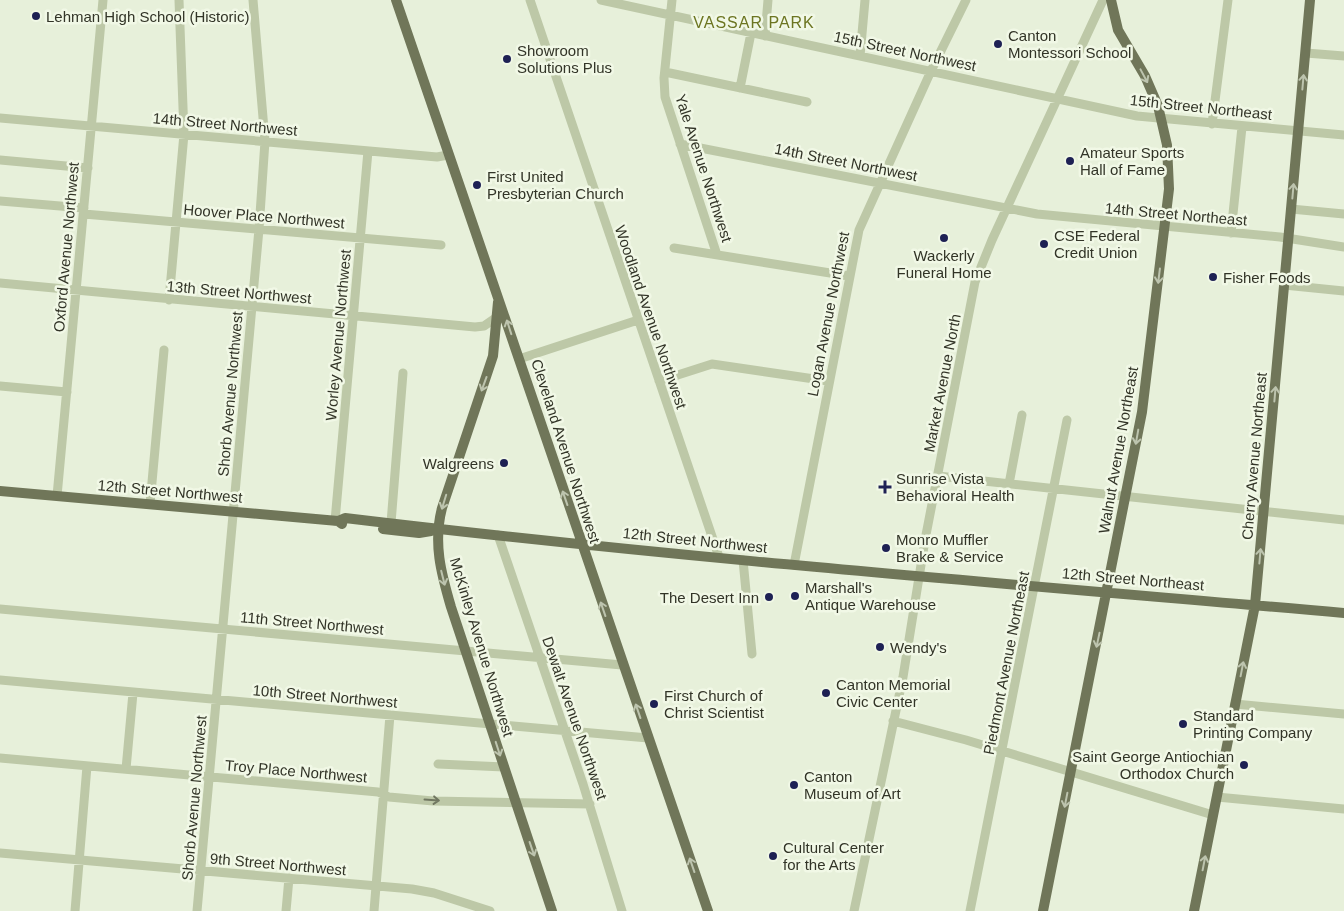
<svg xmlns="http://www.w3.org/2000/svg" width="1344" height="911" font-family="Helvetica,sans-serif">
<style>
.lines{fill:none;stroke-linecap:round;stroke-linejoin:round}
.minor{stroke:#bdc8a7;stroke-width:9}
.major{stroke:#707659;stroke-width:10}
.oneway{stroke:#bdc4ae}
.oneway2{stroke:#717761}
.poi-dot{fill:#1e2154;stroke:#f1f8e6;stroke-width:2}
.labels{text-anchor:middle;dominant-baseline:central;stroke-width:5;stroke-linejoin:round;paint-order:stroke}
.poi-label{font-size:15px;fill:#323427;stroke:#f1f8e6;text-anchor:start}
.street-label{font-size:15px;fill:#323427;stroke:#f1f8e6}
.neighbourhood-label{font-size:16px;letter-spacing:1px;fill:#6c7521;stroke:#f1f8e6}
</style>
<rect width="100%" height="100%" fill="#e7f0da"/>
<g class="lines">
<path class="minor" d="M530 0 719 557
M601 0 1137 116 1344 135
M672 0 664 78 665 97 717 255
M765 36 768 0
M1306 53 1344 56
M860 56 865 0
M665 72 807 102
M740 88 751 33
M0 118 437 157 448 155
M1212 124 1228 0
M680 144 1037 214 1280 237 1344 247
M0 160 88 168
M0 201 84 208
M1291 209 1344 214
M84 214 441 245
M1231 233 1242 127
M674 248 849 276
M0 283 475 327 484 326 497 317
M1284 285 1344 291
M169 300 184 134 179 0
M519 359 638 320
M659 381 712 364 828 381
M0 386 67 392
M938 476 1344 520
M1009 484 1022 415
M57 496 103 0
M150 504 164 350
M335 521 368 151
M391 523 403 373
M498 535 583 784 622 911
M743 560 752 654
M794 565 859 230 931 71 966 0
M0 609 622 665
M0 680 648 738
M1235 704 1344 714
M893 721 966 740 1213 815
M0 758 378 792 389 797 433 801 590 804
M438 764 504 767
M126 769 133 693
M1217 797 1344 809
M0 853 412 889 434 893 490 911
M75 911 87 766
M197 911 259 229 265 141 253 0
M286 911 289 878
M374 911 390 715
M854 911 903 677 925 540 975 282 992 240 1103 0
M970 911 1067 420"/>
<path class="major" d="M396 0 708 911
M498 302 493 356 442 508C433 543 441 573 451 607L552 911
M0 491 338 521 342 524
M338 521 345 518C677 558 1011 584 1344 613
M383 529 419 533 431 531
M1043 911 1142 412 1169 189 1167 145 1158 106 1145 76 1118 30 1111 0
M1194 911 1255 605 1310 0"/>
</g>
<defs><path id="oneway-shaft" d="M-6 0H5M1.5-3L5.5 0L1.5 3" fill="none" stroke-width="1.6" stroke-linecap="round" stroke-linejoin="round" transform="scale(1.25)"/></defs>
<g class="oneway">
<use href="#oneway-shaft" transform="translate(1144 76) rotate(62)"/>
<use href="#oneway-shaft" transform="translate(1303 82) rotate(-85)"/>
<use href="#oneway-shaft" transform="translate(1293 191) rotate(-85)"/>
<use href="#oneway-shaft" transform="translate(1159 276) rotate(97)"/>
<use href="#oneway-shaft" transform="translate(509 327) rotate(-108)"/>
<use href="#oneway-shaft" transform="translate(484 384) rotate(110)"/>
<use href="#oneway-shaft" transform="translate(1275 394) rotate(-85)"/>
<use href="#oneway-shaft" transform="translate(1137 437) rotate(100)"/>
<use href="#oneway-shaft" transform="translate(565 498) rotate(-109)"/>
<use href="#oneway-shaft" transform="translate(444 502) rotate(107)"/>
<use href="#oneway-shaft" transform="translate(1260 556) rotate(-85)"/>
<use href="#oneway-shaft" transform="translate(443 578) rotate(76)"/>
<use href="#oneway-shaft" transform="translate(603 609) rotate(-109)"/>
<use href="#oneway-shaft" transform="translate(1098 640) rotate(102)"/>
<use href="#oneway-shaft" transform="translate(1242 669) rotate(-79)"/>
<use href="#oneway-shaft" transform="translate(638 711) rotate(-109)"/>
<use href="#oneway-shaft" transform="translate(498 749) rotate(72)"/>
<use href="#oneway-shaft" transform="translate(1066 800) rotate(101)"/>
<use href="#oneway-shaft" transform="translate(532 849) rotate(71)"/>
<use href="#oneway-shaft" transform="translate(1204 863) rotate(-79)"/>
<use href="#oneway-shaft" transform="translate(692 865) rotate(-109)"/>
</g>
<use class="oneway2" href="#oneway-shaft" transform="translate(432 800) rotate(4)"/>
<g class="poi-dot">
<circle cx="36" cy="16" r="5"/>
<circle cx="998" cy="44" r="5"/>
<circle cx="507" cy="59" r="5"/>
<circle cx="1070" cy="161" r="5"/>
<circle cx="477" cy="185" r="5"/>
<circle cx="944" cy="238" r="5"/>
<circle cx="1044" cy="244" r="5"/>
<circle cx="1213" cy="277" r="5"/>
<circle cx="504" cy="463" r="5"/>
<path d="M882.5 479.5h5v5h5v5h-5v5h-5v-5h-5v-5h5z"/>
<circle cx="886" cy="548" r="5"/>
<circle cx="795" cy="596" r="5"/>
<circle cx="769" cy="597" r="5"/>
<circle cx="880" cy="647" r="5"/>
<circle cx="826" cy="693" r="5"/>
<circle cx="654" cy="704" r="5"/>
<circle cx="1183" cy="724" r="5"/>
<circle cx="1244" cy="765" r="5"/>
<circle cx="794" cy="785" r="5"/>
<circle cx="773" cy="856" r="5"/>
</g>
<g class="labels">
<g class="poi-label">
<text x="46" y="16">Lehman High School (Historic)</text>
<text x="1008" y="35">Canton<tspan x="1008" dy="17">Montessori School</tspan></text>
<text x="517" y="50">Showroom<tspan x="517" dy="17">Solutions Plus</tspan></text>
<text x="1080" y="152">Amateur Sports<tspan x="1080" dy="17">Hall of Fame</tspan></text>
<text x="487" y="176">First United<tspan x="487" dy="17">Presbyterian Church</tspan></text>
<text x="1054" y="235">CSE Federal<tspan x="1054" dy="17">Credit Union</tspan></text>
<text x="944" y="255" text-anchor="middle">Wackerly<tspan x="944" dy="17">Funeral Home</tspan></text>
<text x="1223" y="277">Fisher Foods</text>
<text x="494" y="463" text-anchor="end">Walgreens</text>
<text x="896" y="478">Sunrise Vista<tspan x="896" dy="17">Behavioral Health</tspan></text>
<text x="896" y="539">Monro Muffler<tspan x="896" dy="17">Brake &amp; Service</tspan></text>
<text x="805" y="587">Marshall's<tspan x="805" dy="17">Antique Warehouse</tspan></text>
<text x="759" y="597" text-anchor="end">The Desert Inn</text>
<text x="890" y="647">Wendy's</text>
<text x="836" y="684">Canton Memorial<tspan x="836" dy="17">Civic Center</tspan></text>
<text x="664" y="695">First Church of<tspan x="664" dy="17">Christ Scientist</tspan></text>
<text x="1193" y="715">Standard<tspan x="1193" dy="17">Printing Company</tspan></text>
<text x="1234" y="756" text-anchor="end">Saint George Antiochian<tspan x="1234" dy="17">Orthodox Church</tspan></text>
<text x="804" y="776">Canton<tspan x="804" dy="17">Museum of Art</tspan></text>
<text x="783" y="847">Cultural Center<tspan x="783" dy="17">for the Arts</tspan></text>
</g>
<g class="street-label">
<text transform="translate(905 51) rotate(12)">15th Street Northwest</text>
<text transform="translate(1201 107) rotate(6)">15th Street Northeast</text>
<text transform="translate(225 124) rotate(5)">14th Street Northwest</text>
<text transform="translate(846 162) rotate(11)">14th Street Northwest</text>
<text transform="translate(704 168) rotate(72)">Yale Avenue Northwest</text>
<text transform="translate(1176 214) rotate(5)">14th Street Northeast</text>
<text transform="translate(264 216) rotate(5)">Hoover Place Northwest</text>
<text transform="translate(66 247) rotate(-85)">Oxford Avenue Northwest</text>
<text transform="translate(239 292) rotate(5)">13th Street Northwest</text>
<text transform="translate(828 314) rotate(-79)">Logan Avenue Northwest</text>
<text transform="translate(651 317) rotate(71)">Woodland Avenue Northwest</text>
<text transform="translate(338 335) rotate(-85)">Worley Avenue Northwest</text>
<text transform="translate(942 383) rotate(-79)">Market Avenue North</text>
<text transform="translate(230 394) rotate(-85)">Shorb Avenue Northwest</text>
<text transform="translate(1118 450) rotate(-80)">Walnut Avenue Northeast</text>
<text transform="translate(566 451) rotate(72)">Cleveland Avenue Northwest</text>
<text transform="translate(1254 456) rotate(-85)">Cherry Avenue Northeast</text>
<text transform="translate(170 491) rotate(5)">12th Street Northwest</text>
<text transform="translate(695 540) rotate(6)">12th Street Northwest</text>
<text transform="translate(1133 579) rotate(5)">12th Street Northeast</text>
<text transform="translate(312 623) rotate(5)">11th Street Northwest</text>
<text transform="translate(482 647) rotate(73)">McKinley Avenue Northwest</text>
<text transform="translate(1006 663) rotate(-79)">Piedmont Avenue Northeast</text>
<text transform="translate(325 696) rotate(5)">10th Street Northwest</text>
<text transform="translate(575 718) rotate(71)">Dewalt Avenue Northwest</text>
<text transform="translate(296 771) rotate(5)">Troy Place Northwest</text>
<text transform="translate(194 798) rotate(-85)">Shorb Avenue Northwest</text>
<text transform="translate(278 864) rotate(5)">9th Street Northwest</text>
</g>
<g class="neighbourhood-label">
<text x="754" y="22">VASSAR PARK</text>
</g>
</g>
</svg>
